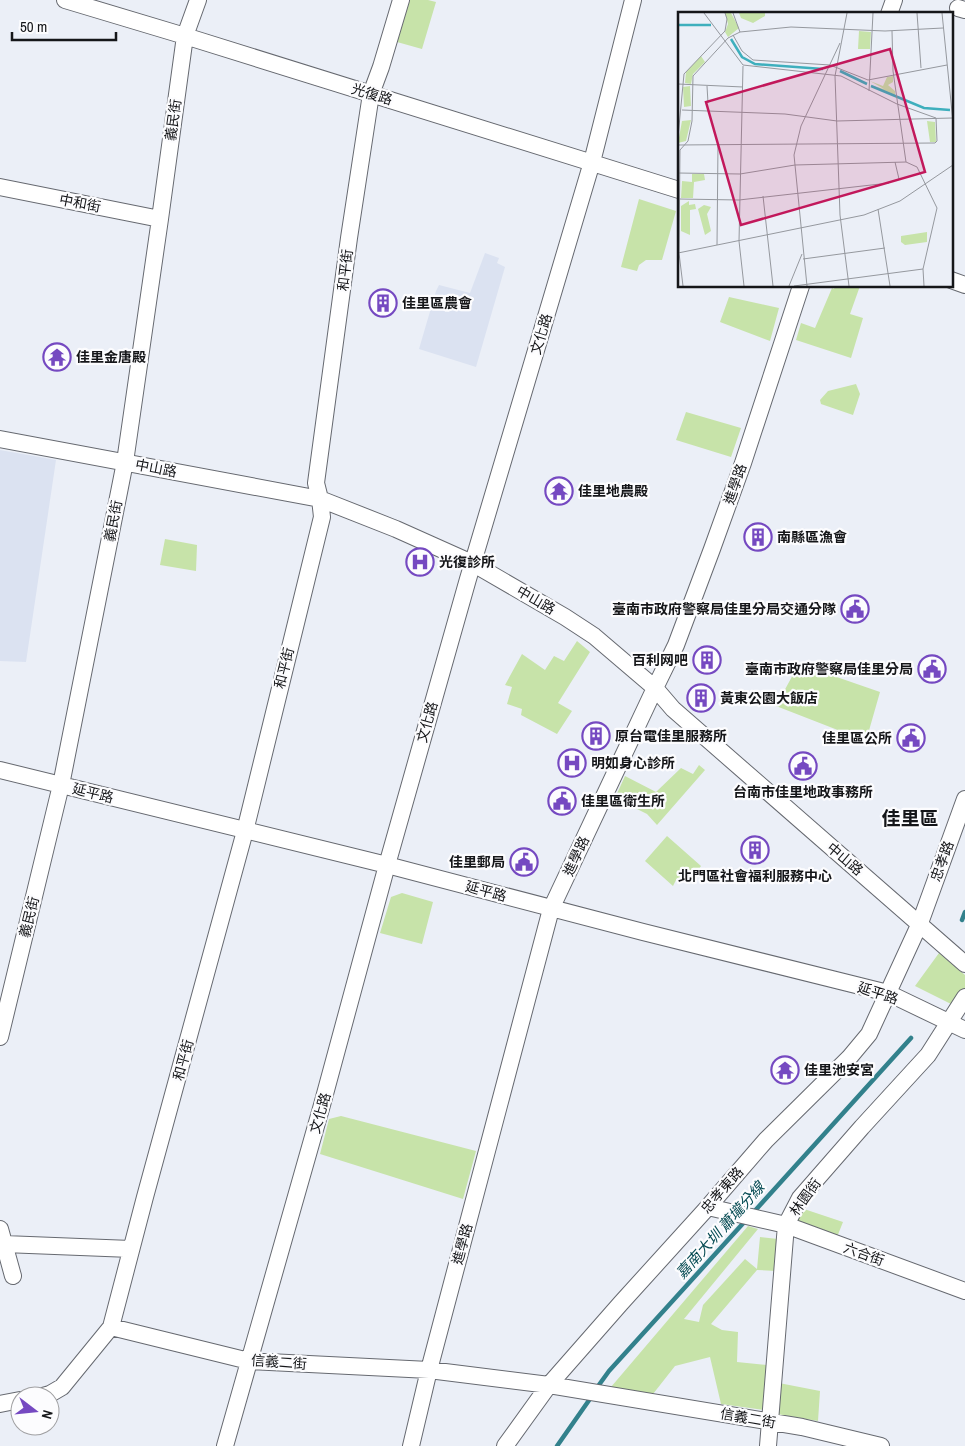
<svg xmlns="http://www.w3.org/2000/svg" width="965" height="1446" font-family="'Archivo Narrow','Noto Sans TC',sans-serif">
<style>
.built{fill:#dbe2f1}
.green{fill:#c7e3a9}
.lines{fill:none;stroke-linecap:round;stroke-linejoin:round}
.stream{stroke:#32818c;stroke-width:4.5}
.minor-casing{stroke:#666970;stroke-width:18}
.minor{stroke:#fff;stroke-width:16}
.labels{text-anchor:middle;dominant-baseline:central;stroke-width:4.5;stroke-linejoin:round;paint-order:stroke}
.street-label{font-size:14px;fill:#151619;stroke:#fcfcfe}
.poi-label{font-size:14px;font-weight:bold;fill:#151619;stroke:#fcfcfe;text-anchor:start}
.water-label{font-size:15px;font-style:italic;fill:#064b53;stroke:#fcfcfe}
.district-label{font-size:19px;font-weight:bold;fill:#151619;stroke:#fcfcfe}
.inset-river{fill:none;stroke:#3eafbd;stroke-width:2.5}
.inset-road{fill:none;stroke:#95989e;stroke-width:1}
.view{fill:#c2185b;fill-opacity:0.15;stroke:#c2185b;stroke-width:2.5}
.inset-edge{fill:none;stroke:#151619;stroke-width:2.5}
</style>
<rect width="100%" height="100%" fill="#ebeff7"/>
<path class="built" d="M485 253 499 258 497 263 505 267 476 367 419 349 436 291 439 285 470 293Z
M0 450 56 460 26 662 0 661Z"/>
<path class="green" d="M410 0H428L436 2 422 49 397 42Z
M639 199 676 211 662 260H646L639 265 637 271 621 267Z
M835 286H860L850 314 863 318 851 358 796 340 801 323 815 328 832 288 834 289Z
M729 297 779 308 770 341 720 322Z
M856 384 860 394 853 415 821 404 820 400 828 391Z
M686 412 741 428 731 457 676 440Z
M165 539 197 545 196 571 160 565Z
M577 641 590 652 558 703 572 711 557 734 521 715 522 709 507 704 512 687 505 685 522 654 545 670 554 656 564 661Z
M802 665 880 692 866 741 776 706 795 671Z
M699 765 705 770 657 825 647 814 615 798 625 776 656 792 681 768 693 774Z
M667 836 701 866 689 884 677 878 673 886 645 861Z
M402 893 433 902 422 944 380 933 391 897Z
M939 953 965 975V1011L915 986Z
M341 1116 476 1151 463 1199 320 1154 329 1119Z
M804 1209 843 1222 837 1237 795 1223Z
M748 1226 758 1229 684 1319 699 1322 703 1305 745 1259 757 1269 760 1237 778 1239 776 1271 757 1270 711 1324 722 1330 738 1332 737 1362 767 1365 764 1410 721 1404 710 1357 675 1366 653 1394 611 1387Z
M779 1383 820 1391 818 1421 777 1414Z"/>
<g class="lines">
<path class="stream" d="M962 920 965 912
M752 1214 911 1038
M596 1389 609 1371 747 1219
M557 1446 592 1396"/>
<g class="minor-casing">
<path id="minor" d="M65 0 185 36 679 190
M958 8 965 10
M889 14 894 0
M0 187 160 219
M951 280 965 285
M0 439 320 499 396 529 472 563 565 617 594 636 655 688 673 709 965 964
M0 770 387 865 643 932 888 993 965 1030
M0 1037 61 785 125 462 160 219 185 36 198 0
M708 1207 786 1225 965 1291
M0 1229 13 1276
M4 1244 131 1249
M111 1327 145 1197 245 831 322 517 320 499 316 483 349 238 371 94 381 67 401 0
M43 1396 50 1394 62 1387 111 1327 249 1361 429 1370 549 1385 802 1427 881 1446
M0 1404 20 1400
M225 1446 322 1105 387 865 468 579 592 162 633 0
M411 1446 429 1370 551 909 655 688 676 645 712 549 743 463 801 286
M505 1446 549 1385 621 1303 708 1207 766 1140 849 1058 869 1034 920 923 965 799
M768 1446 786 1225 800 1198 862 1127 928 1055 965 997"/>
</g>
<use href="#minor" class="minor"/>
</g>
<defs>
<g id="building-ring" transform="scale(1.4375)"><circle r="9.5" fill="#fcfcfe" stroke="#7549c1" stroke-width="1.5"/><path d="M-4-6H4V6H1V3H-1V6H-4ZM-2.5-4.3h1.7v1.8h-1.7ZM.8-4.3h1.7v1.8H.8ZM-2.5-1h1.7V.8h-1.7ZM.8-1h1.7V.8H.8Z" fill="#7549c1"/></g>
<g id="temple-ring" transform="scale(1.4375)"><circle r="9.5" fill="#fcfcfe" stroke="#7549c1" stroke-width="1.5"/><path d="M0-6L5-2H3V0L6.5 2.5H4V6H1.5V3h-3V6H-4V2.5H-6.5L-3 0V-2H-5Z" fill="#7549c1"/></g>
<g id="hospital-ring" transform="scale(1.4375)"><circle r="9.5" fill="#fcfcfe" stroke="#7549c1" stroke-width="1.5"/><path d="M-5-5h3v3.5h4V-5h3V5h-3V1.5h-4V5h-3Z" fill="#7549c1"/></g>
<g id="civic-ring" transform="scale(1.4375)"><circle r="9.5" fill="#fcfcfe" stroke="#7549c1" stroke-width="1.5"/><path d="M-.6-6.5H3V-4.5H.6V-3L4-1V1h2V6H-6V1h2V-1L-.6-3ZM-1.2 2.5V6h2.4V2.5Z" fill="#7549c1"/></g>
</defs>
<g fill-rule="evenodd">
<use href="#building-ring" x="383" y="303"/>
<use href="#temple-ring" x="57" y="357"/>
<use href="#temple-ring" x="559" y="491"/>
<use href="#building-ring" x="758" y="537"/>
<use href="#hospital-ring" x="420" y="562"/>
<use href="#civic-ring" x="855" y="609"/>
<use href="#building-ring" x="707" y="660"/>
<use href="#civic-ring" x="932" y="669"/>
<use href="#building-ring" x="701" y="698"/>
<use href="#building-ring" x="596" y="736"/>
<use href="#civic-ring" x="911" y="738"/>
<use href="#hospital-ring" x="572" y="763"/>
<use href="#civic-ring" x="803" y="766"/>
<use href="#civic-ring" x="562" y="801"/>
<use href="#building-ring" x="755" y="850"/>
<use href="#civic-ring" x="524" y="862"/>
<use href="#temple-ring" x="785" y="1070"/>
</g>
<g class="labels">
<g class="street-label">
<text transform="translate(372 94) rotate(17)">光復路</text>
<text transform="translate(173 120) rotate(-82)">義民街</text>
<text transform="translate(80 203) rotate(11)">中和街</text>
<text transform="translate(345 270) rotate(-83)">和平街</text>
<text transform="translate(541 334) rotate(-73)">文化路</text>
<text transform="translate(156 468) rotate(11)">中山路</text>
<text transform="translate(735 484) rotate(-71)">進學路</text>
<text transform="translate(113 521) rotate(-79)">義民街</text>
<text transform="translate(536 600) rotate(30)">中山路</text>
<text transform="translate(284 668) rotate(-76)">和平街</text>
<text transform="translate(427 722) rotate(-74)">文化路</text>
<text transform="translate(93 793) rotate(14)">延平路</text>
<text transform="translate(576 856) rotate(-65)">進學路</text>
<text transform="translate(845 859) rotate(40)">中山路</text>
<text transform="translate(942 861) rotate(-70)">忠孝路</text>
<text transform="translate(486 891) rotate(15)">延平路</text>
<text transform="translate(29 917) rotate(-76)">義民街</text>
<text transform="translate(878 993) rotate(18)">延平路</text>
<text transform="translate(183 1060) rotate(-75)">和平街</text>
<text transform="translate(320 1113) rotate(-74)">文化路</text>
<text transform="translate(722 1190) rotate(-49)">忠孝東路</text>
<text transform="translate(805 1197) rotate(-54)">林園街</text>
<text transform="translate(462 1244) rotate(-75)">進學路</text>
<text transform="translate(864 1254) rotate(20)">六合街</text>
<text transform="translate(279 1362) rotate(4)">信義二街</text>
<text transform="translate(748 1418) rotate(10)">信義二街</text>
</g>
<g class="poi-label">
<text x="402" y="303">佳里區農會</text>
<text x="76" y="357">佳里金唐殿</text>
<text x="578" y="491">佳里地農殿</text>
<text x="777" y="537">南縣區漁會</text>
<text x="439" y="562">光復診所</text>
<text x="836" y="609" text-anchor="end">臺南市政府警察局佳里分局交通分隊</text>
<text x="688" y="660" text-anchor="end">百利网吧</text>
<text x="913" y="669" text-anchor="end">臺南市政府警察局佳里分局</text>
<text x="720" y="698">黃東公園大飯店</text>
<text x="615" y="736">原台電佳里服務所</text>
<text x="892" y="738" text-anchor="end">佳里區公所</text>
<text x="591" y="763">明如身心診所</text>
<text x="803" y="792" text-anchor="middle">台南市佳里地政事務所</text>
<text x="581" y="801">佳里區衛生所</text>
<text x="505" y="862" text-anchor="end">佳里郵局</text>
<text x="755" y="876" text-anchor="middle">北門區社會福利服務中心</text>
<text x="804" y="1070">佳里池安宮</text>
</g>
<g class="water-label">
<text transform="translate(720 1230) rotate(-48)">嘉南大圳 蕭壠分線</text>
</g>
<g class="district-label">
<text x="910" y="818">佳里區</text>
</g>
</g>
<g transform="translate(678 12)">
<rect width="275" height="275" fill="#ebeff7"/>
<path d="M47 1H53L61 16 50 25 47 20 50 12ZM61 1H87V4L75 11 63 6ZM181 19 193 20 192 37H180ZM23 44 27 50 15 62 13 72 7 71 8 60ZM215 64V70L210 73 217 79V84L192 73 206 77 192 69 205 74 209 65ZM12 74 13 94 6 95 5 75ZM13 108 8 129 0 131 4 109ZM249 109 257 110 258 130H252ZM14 162H26L27 168 16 170 15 186H3L4 169 14 170ZM11 189V193L17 192 18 197 12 198V223L3 219V194ZM26 193 33 195 29 202 33 219 27 223 20 197ZM249 220V230L227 233 223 230V224Z" fill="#c7e3a9"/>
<path class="inset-river" d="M0 13H33M53 27 64 45 77 52 145 57M162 59 189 72M193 74 246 96 272 98"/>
<path class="inset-road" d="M55 1 62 20M169 1 157 64 162 203 171 274M239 1 243 56M264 1 275 110M214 19 215 59 228 150 239 155 259 196 245 257 246 274M55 23 64 39 75 48 152 53 190 68 269 53M65 54 61 229 66 274M0 72 65 75M29 74 30 91M191 79 195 1M4 98 107 102 159 109 274 106M0 125 6 62 47 19 49 7 47 1M0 133 257 131 259 129 258 106 219 92 163 64 65 53 26 1M217 150 221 167M0 161 62 162 117 153 228 150M85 184 95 274M1 187 61 188 211 171M200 197 212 274M39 233 40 132M0 241 186 203 222 189 275 153M125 247 207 236M5 274 1 241 2 138 10 129 14 109 15 64 50 26 62 20 113 15 207 19 265 16M111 274 124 242M116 274 245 257M129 274 116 143 123 114 162 31"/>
<path class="view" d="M212 37 247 160 63 213 28 90Z"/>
<rect width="275" height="275" class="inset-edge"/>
</g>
<g transform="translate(35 1411) rotate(106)"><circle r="24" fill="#fcfcfe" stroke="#a0a0a2"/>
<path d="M0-4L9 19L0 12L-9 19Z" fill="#7549c1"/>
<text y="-8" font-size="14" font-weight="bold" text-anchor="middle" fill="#151619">N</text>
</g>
<path d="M12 32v8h104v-8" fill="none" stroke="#151619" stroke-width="2.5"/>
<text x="20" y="32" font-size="15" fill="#151619" stroke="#fcfcfe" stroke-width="4" paint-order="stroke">50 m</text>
</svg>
